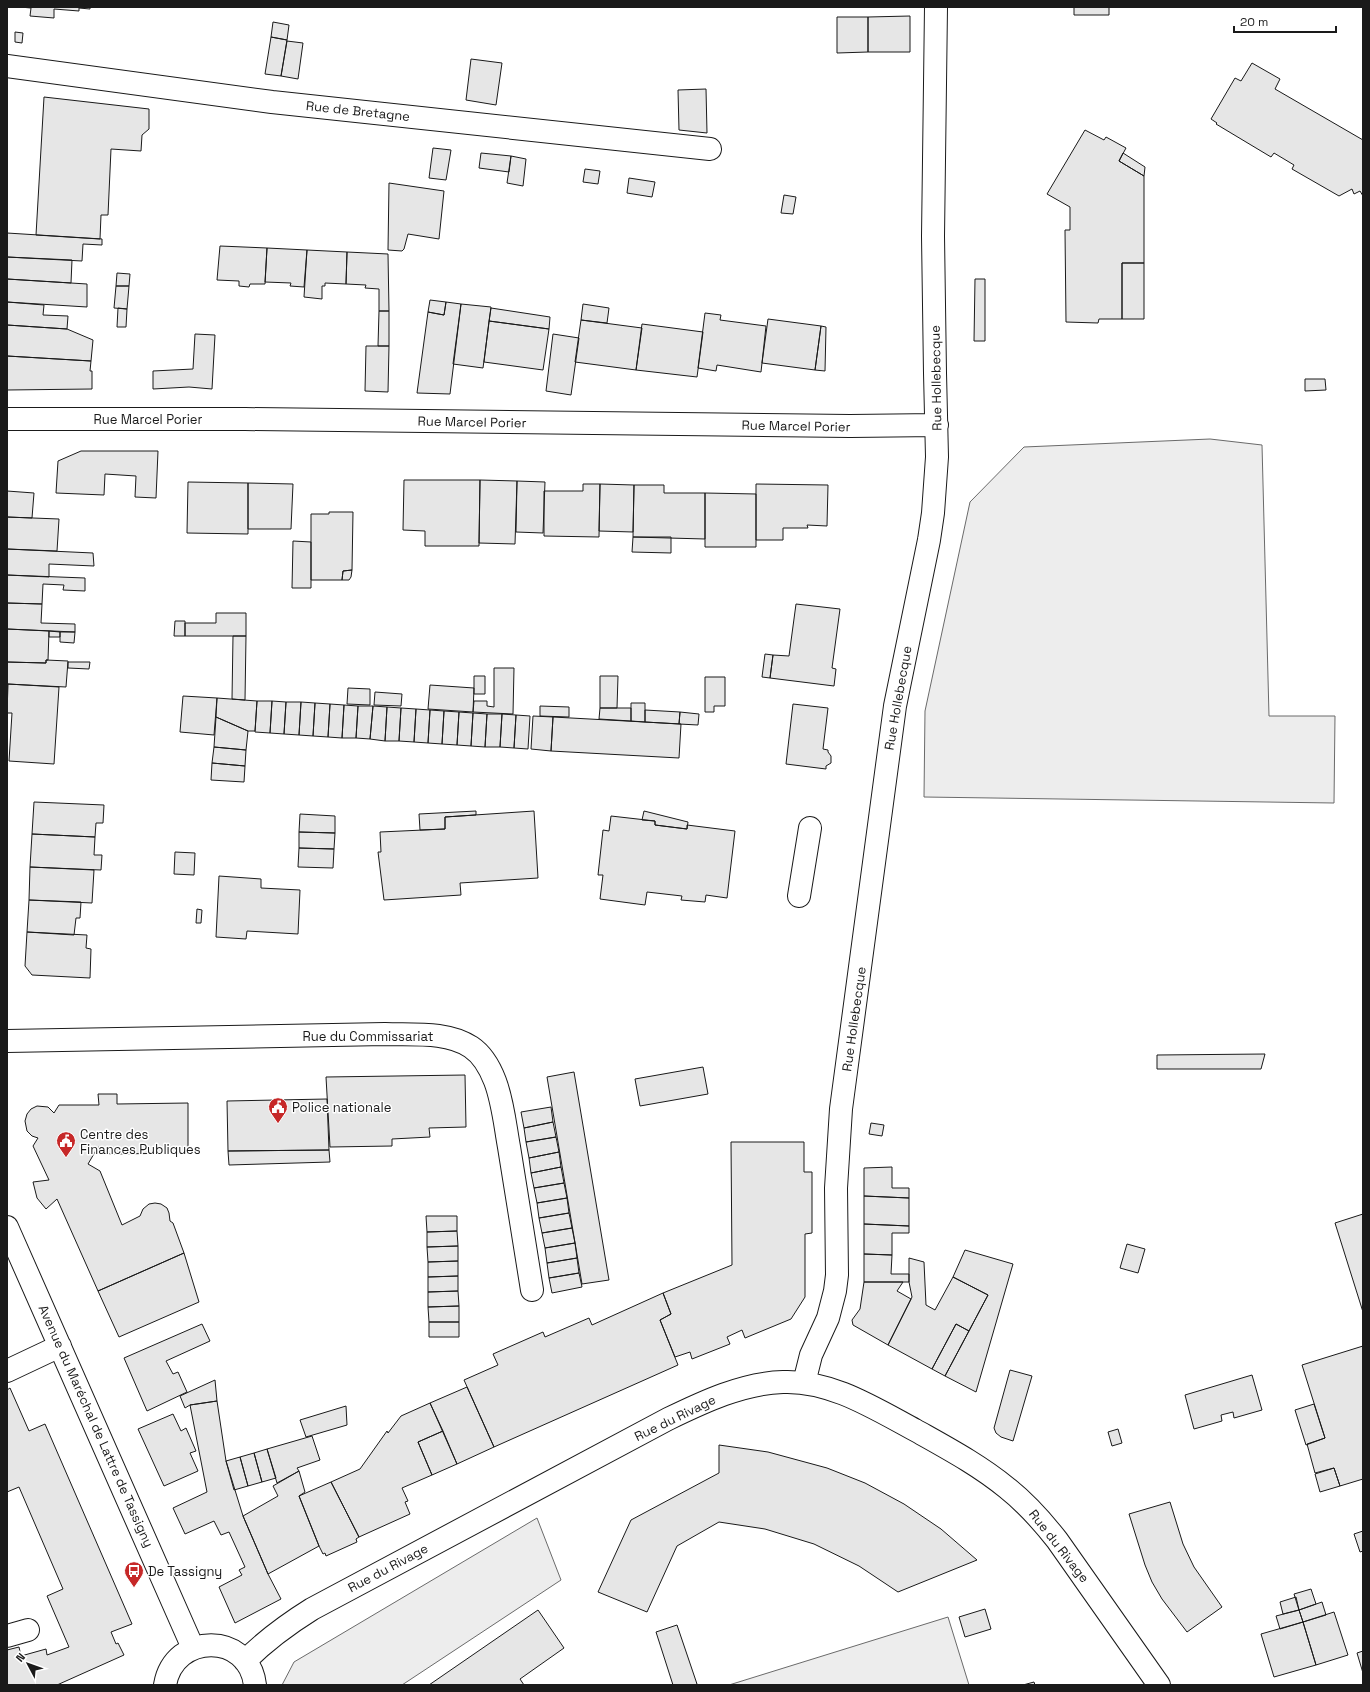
<svg xmlns="http://www.w3.org/2000/svg" width="1370" height="1692" font-family="'Space Grotesk',sans-serif">
<style>
.built{fill:#ededed;stroke:#6a6a6a}
.building{fill:#e6e6e6;stroke:#1a1a1a}
.lines{fill:none;stroke-linecap:round;stroke-linejoin:round}
.minor-casing{stroke:#1a1a1a;stroke-width:24}
.minor{stroke:#fff;stroke-width:22}
.labels{text-anchor:middle;dominant-baseline:central;stroke-width:3;stroke-linejoin:round;paint-order:stroke}
.street-label{font-size:13px;fill:#1a1a1a;stroke:#fff}
.poi-label{font-size:13px;fill:#1a1a1a;stroke:#fff;text-anchor:start}
</style>
<rect width="100%" height="100%" fill="#fff"/>
<path class="built" d="M1210 439 1262 445 1269 716H1335L1334 803 924 797 925 711 970 502 1024 447Z
M537 1518 561 1580 402 1685H282L294 1662Z
M948 1617 969 1685H729Z"/>
<path class="building" d="M20 7H79V11L54 9V18L30 16 31 8Z
M79 7H90V9L79 8Z
M1074 7H1109V15H1074Z
M910 16V52H868V17Z
M837 17H868V52L837 53Z
M273 22 289 25 287 40 271 37Z
M15 32 23 33 22 43 15 42Z
M271 37 287 40 281 76 265 74Z
M287 41 303 43 298 79 281 76Z
M471 59 502 63 496 105 466 100Z
M1252 63 1280 79 1275 89 1363 140V196L1360 191 1354 194 1352 189 1339 196 1292 169 1294 165 1274 153 1271 157 1216 124 1217 123 1211 119 1235 78 1241 81Z
M706 89 707 133 679 130 678 90Z
M44 97 149 109V129L142 135 141 151 111 149 108 215H101L100 239 36 235Z
M1085 130 1104 140 1106 137 1126 148 1119 161 1144 176V263H1122V319H1099L1098 323 1066 322 1065 230H1070V207L1047 194Z
M433 148 451 150 446 180 429 178Z
M481 153 511 156 509 172 479 168Z
M1123 153 1145 167 1144 176 1119 161Z
M511 156 526 159 523 186 507 183Z
M585 169 600 171 598 184 583 182Z
M629 178 655 182 652 197 627 193Z
M389 183 444 191 439 239 408 234 404 249 402 251 388 250Z
M784 195 796 197 793 214 781 213Z
M7 233 102 239V245L83 244 82 261 7 257Z
M220 246 267 248 265 284H250L249 287 239 286V281L217 280Z
M267 248 307 250 304 287 290 286 291 283 265 282Z
M307 250 347 252 346 284 325 283V286H322V299L304 297Z
M347 252 388 254 389 311H379V289L365 288 366 285 346 284Z
M7 257 72 260 71 283 7 279Z
M1122 263H1144V319H1122Z
M117 273 130 274 129 286H116Z
M7 279 87 284V307L7 302Z
M975 279H985V341H974Z
M116 286H129L127 309 114 308Z
M430 300 446 302 444 315 428 312Z
M7 302 44 305 43 315 68 316 67 329 7 325Z
M446 302 461 304 450 394 417 393 428 312 444 315Z
M461 304 491 307 483 368 453 364Z
M583 304 609 308 607 323 581 320Z
M118 308 127 309 126 327H117Z
M491 308 550 317 549 329 489 321Z
M379 311H389V346H378Z
M705 313 721 315 720 320 766 326 761 372 717 365 716 371 698 368Z
M768 319 821 326 815 370 762 363Z
M581 320 642 328 636 370 575 362Z
M489 321 549 329 543 370 484 362Z
M642 324 703 332 697 377 636 370Z
M7 325 67 329 93 340 91 361 7 356Z
M821 326 826 327 825 371 815 370Z
M195 334 215 335 212 389 189 387 153 389V371L193 369Z
M553 334 579 338 571 395 546 391Z
M366 346H389L388 392 365 391Z
M7 356 91 361 90 371H92V389L7 390Z
M1305 379H1325L1326 390 1305 391Z
M81 451H158L156 498 135 497 136 476 105 474 104 495 56 493 58 461Z
M404 480H480L479 546H425V531L403 530Z
M480 480 517 481 515 544 479 543Z
M517 481 545 482 543 533 516 532Z
M188 482 248 483V534L187 533Z
M248 483 293 484 291 529H248Z
M583 484H600L599 537 544 536V491H583Z
M600 484 634 485 633 532 599 531Z
M756 484 828 485 827 526 807 525 808 528H783V540H756Z
M634 485H664V493H705V539L633 537Z
M7 491 34 493 32 518 7 517Z
M705 493 756 494V547H705Z
M329 512H353L352 570 343 571 342 580H311V514H329Z
M7 517 59 519 57 551 7 549Z
M633 537H671V553L632 552Z
M293 541 311 542V588H292Z
M7 549 93 553 94 566 49 564V577L7 575Z
M352 570 351 577 349 580H342L343 571Z
M7 575 85 578V591L63 590 64 585 43 584 42 604 7 603Z
M7 603 42 604 41 623 75 624V632L7 629Z
M796 604 840 609 832 668 836 669 834 686 770 678 773 655 789 656Z
M216 613H246V636H185V623H216Z
M175 621H185V636H174Z
M7 629 49 631 48 660H46V663L7 662Z
M49 631 60 632V637H49Z
M60 632H75L74 643 60 642Z
M233 636H246L245 700 232 699Z
M765 654 773 655 770 678 762 677Z
M46 660 68 661 66 687 7 684V662L46 663Z
M68 662H90L89 669 68 668Z
M494 668H514L513 714 473 712 474 701H487V706L494 707Z
M474 676H485V694H474Z
M600 676H618L617 708H600Z
M705 677H725V706H714V712H705Z
M8 684 59 687 54 764 9 761 12 713H7Z
M430 685 474 688 473 712 428 709Z
M348 688 370 689V705L347 704Z
M375 692 402 694 401 706 374 705Z
M183 696 217 698 214 735 180 732Z
M217 698 257 701 255 731H248L216 717Z
M257 701H272L270 733 255 732Z
M272 701 286 702 284 734 270 733Z
M286 702H301L299 735 284 734Z
M301 702 315 703 313 736 299 735Z
M315 703 330 704 328 737 313 736Z
M631 703H645V722L631 721Z
M330 704 344 705 342 738 328 737Z
M793 704 828 708 823 749 828 750V752L831 756V763L826 766V769L786 764Z
M344 705 358 706 356 738H342Z
M358 706H373L370 739 356 738Z
M373 706 387 707 385 741 370 739Z
M540 706 569 707V717L540 716Z
M387 707 401 708 399 741H385Z
M401 708 416 709 414 742 399 741Z
M600 708H631V721L599 719Z
M416 709 430 710 428 743 414 742Z
M430 710 444 711 442 744 428 743Z
M645 710 680 712 679 724 645 722Z
M444 711 459 712 457 745 442 744Z
M459 712 473 713 471 746 457 745Z
M680 712 699 714 698 725 679 724Z
M473 713 487 714 485 747 471 746Z
M487 714H502L500 747H485Z
M502 714 516 715 514 748 500 747Z
M516 715 530 716 528 749 514 748Z
M533 716 553 717 551 751 531 749Z
M216 717 248 731 246 750 214 747Z
M553 717 681 724 679 758 551 751Z
M214 747 246 750 245 766 212 763Z
M212 763 245 766 244 782 211 780Z
M34 802 104 805 103 823H96L95 837 32 834Z
M476 811V815L445 817V829L420 830 419 814Z
M534 811 538 878 460 883 461 895 384 900 378 852H381L380 832 445 829V817Z
M644 811 688 822 687 829 655 825V821L642 820Z
M300 814 335 816V833L299 832Z
M611 816 655 821V825L687 829V825L735 831 727 898 706 895 705 902 681 900 682 896 647 892 645 905 600 899 603 875H598L603 830 609 831Z
M299 832 335 833 334 849 299 848Z
M32 834 95 837 94 855H102L101 870 30 867Z
M299 848 334 849 333 868 298 867Z
M175 852 195 853 194 875 174 874Z
M30 867 94 870 92 903 29 900Z
M219 876 261 879V888L300 890 298 934 247 931 246 939 216 937Z
M29 900 81 902 80 918H76L74 935 27 932Z
M197 909 202 910 201 923H196Z
M27 932 87 935 86 948 91 949 90 978 32 975 25 966Z
M1265 1054 1261 1069H1157V1055Z
M703 1067 708 1094 640 1106 635 1079Z
M574 1072 609 1280 582 1284 547 1077Z
M465 1075 466 1127 429 1128 430 1137 392 1139V1146L330 1147 326 1077Z
M98 1094H117V1104L188 1103V1153L110 1154 98 1147 88 1164 100 1171 122 1225 140 1216 143 1209 149 1204 155 1203 161 1204 167 1208 169 1213 170 1221 173 1223 184 1253 98 1291 57 1199 46 1209 37 1198 33 1182 49 1180 33 1146 38 1138 32 1136 27 1131 25 1121 27 1114 31 1109 37 1106 48 1107 54 1113 59 1105H99Z
M327 1099 329 1150 228 1151 227 1101Z
M551 1107 553 1122 524 1128 521 1112Z
M553 1122 556 1137 526 1142 524 1128Z
M871 1123 884 1125 882 1136 869 1134Z
M556 1137 559 1152 529 1158 526 1142Z
M731 1142H804V1172H812V1233L805 1234V1297L791 1319 745 1338 742 1330 727 1337 730 1344 692 1359 690 1352 675 1357 660 1320 671 1314 663 1293 732 1265Z
M329 1150 330 1162 229 1165 228 1151Z
M559 1152 561 1167 531 1173 529 1158Z
M561 1167 564 1183 534 1188 531 1173Z
M892 1167V1188H909V1198L864 1196V1168Z
M564 1183 567 1198 537 1203 534 1188Z
M864 1196 909 1198V1226L864 1224Z
M567 1198 569 1213 539 1218 537 1203Z
M569 1213 572 1228 542 1233 539 1218Z
M1363 1214V1312L1335 1223Z
M426 1216H457V1231L427 1232Z
M864 1224 909 1226V1233H892V1255L864 1254Z
M572 1228 575 1243 545 1248 542 1233Z
M457 1231 458 1246 427 1247V1232Z
M575 1243 577 1258 547 1263 545 1248Z
M1127 1244 1145 1249 1138 1273 1120 1268Z
M458 1246V1261L428 1262 427 1247Z
M965 1250 1013 1264 976 1392 945 1376 988 1295 953 1277Z
M184 1253 199 1302 119 1337 98 1291Z
M864 1254 892 1255 891 1274H909V1282H864Z
M577 1258 579 1273 549 1278 547 1263Z
M909 1258 924 1262 926 1305 935 1310 953 1277 988 1295 969 1331 956 1324 932 1369 888 1345 912 1297 909 1282Z
M458 1261V1276L428 1277V1262Z
M579 1273 582 1287 552 1293 549 1278Z
M458 1276V1291L428 1292V1277Z
M864 1282H903L897 1291 911 1299 888 1345 853 1325 852 1320 860 1309Z
M458 1291 459 1306 428 1307V1292Z
M663 1293 671 1314 660 1320 678 1365 494 1447 464 1380 498 1365 493 1354 543 1332 545 1337 589 1318 592 1325Z
M459 1306V1322H429L428 1307Z
M429 1322H459V1337H429Z
M202 1324 210 1341 166 1361 173 1374 178 1372 187 1392 147 1411 124 1358Z
M956 1324 969 1331 945 1376 932 1369Z
M1363 1346V1479L1340 1486 1334 1468 1315 1473 1307 1444 1325 1438 1302 1365Z
M1010 1370 1032 1376 1013 1441 1001 1437 996 1433 994 1428Z
M1252 1375 1262 1410 1234 1418 1233 1412 1221 1415 1222 1421 1194 1429 1185 1395Z
M215 1380 217 1401 190 1405 185 1408 180 1396Z
M467 1387 494 1447 457 1464 430 1403Z
M10 1388 29 1431 45 1424 132 1624 111 1632 116 1644 118 1643 124 1655 57 1685H7V1650L19 1647 21 1656 46 1649 47 1655 69 1647 47 1596 63 1589 19 1487 7 1492V1390Z
M217 1401 226 1461 243 1516 268 1574 281 1599 235 1623 219 1587 242 1575 239 1570 245 1567 229 1532 221 1535 214 1521 185 1534 173 1508 207 1492 190 1405Z
M430 1403 443 1431 418 1442 432 1475 402 1488 408 1501 405 1502 410 1514 359 1537 331 1482 360 1469 387 1431 388 1433 401 1416Z
M1314 1404 1325 1438 1306 1445 1295 1410Z
M346 1406 347 1425 306 1437 300 1420Z
M173 1414 181 1431 186 1428 196 1451 190 1453 198 1471 164 1486 138 1429Z
M1118 1429 1122 1443 1112 1446 1108 1432Z
M443 1431 457 1464 432 1475 418 1442Z
M312 1436 320 1460 297 1468 299 1471 277 1483 267 1449Z
M719 1445 768 1452 827 1468 865 1483 904 1504 941 1529 977 1560 898 1592 859 1566 814 1544 765 1529 719 1522 677 1546 647 1612 598 1592 631 1520 719 1473Z
M267 1449 276 1478 262 1482 254 1453Z
M254 1453 262 1482 248 1486 240 1457Z
M240 1457 248 1486 234 1490 226 1461Z
M1334 1468 1340 1486 1320 1492 1315 1474Z
M299 1471 305 1492 299 1496 319 1546 268 1574 243 1516 278 1496 273 1486Z
M331 1482 359 1537 356 1539 357 1542 326 1556 325 1553 323 1554 319 1546 299 1496Z
M1170 1502 1183 1544 1194 1567 1222 1607 1187 1632 1162 1599 1152 1582 1145 1565 1129 1514Z
M1363 1531V1551L1360 1552 1354 1534Z
M1311 1589 1316 1604 1299 1610 1294 1594Z
M1296 1597 1299 1610 1283 1614 1280 1602Z
M1322 1602 1326 1615 1303 1622 1299 1610Z
M985 1609 991 1629 965 1637 959 1617Z
M538 1610 564 1648 520 1679 524 1685H429Z
M1299 1610 1303 1622 1280 1629 1276 1616Z
M1334 1612 1348 1655 1316 1665 1303 1622Z
M1303 1622 1316 1665 1274 1677 1261 1634Z
M677 1625 697 1684 694 1685H673L656 1632Z
M1363 1651V1673L1357 1653Z
M1034 1682 1035 1685H1023Z"/>
<g class="lines">
<g class="minor-casing">
<path id="minor" d="M7 66 272 102 710 149
M7 419H245L850 426 937 425
M799 896 810 828
M7 1041 385 1034C413 1035 447 1031 471 1047 483 1055 490 1068 495 1081 503 1102 505 1125 509 1147 517 1194 524 1242 532 1290
M7 1227 193 1648
M7 1371 60 1346
M804 1383 811 1355 828 1318 835 1291 837 1275 836 1188 841 1109 895 706 929 540 933 513 937 457 935 373 933 236 936 7
M7 1636 28 1630
M245 1661C265 1641 288 1624 312 1609L668 1419C703 1402 743 1383 783 1382 830 1380 874 1408 915 1430 947 1448 979 1465 1007 1488 1026 1503 1042 1521 1057 1540L1159 1685
M165 1685C174 1632 249 1632 255 1685"/>
</g>
<use href="#minor" class="minor"/>
</g>
<defs>
<g id="civic-pin" transform="scale(1)"><path d="M0 17L-7.5 6A9.5 9.5 0 1 1 7.5 6Z" fill="#c62828" stroke="#fff"/><path d="M-.6-6.5H3V-4.5H.6V-3L4-1V1h2V6H-6V1h2V-1L-.6-3ZM-1.2 2.5V6h2.4V2.5Z" fill="#fff"/></g>
<g id="bus-pin" transform="scale(1)"><path d="M0 17L-7.5 6A9.5 9.5 0 1 1 7.5 6Z" fill="#c62828" stroke="#fff"/><path d="M-5-6H5V4H4V6H2V4H-2V6H-4V4H-5ZM-3.5-4V0h7V-4ZM-3.5 1.2v1.5H-2V1.2ZM2 1.2v1.5H3.5V1.2Z" fill="#fff"/></g>
</defs>
<g fill-rule="evenodd">
<use href="#civic-pin" x="278" y="1107"/>
<use href="#civic-pin" x="66" y="1141"/>
<use href="#bus-pin" x="134" y="1571"/>
</g>
<g class="labels">
<g class="street-label">
<text transform="translate(358 111) rotate(6)">Rue de Bretagne</text>
<text transform="translate(936 378) rotate(-91)">Rue Hollebecque</text>
<text x="148" y="419">Rue Marcel Porier</text>
<text transform="translate(472 422) rotate(1)">Rue Marcel Porier</text>
<text transform="translate(796 426) rotate(1)">Rue Marcel Porier</text>
<text transform="translate(898 698) rotate(-80)">Rue Hollebecque</text>
<text transform="translate(854 1019) rotate(-82)">Rue Hollebecque</text>
<text x="368" y="1036">Rue du Commissariat</text>
<text transform="translate(675 1418) rotate(-26)">Rue du Rivage</text>
<text transform="translate(96 1426) rotate(66)">Avenue du Maréchal de Lattre de Tassigny</text>
<text transform="translate(1059 1546) rotate(52)">Rue du Rivage</text>
<text transform="translate(388 1568) rotate(-28)">Rue du Rivage</text>
</g>
<g class="poi-label">
<text x="292" y="1107">Police nationale</text>
<text x="80" y="1134">Centre des<tspan x="80" dy="15">Finances Publiques</tspan></text>
<text x="148" y="1571">De Tassigny</text>
</g>
</g>
<rect width="1370" height="1692" fill="none" stroke="#1a1a1a" stroke-width="16"/>
<g transform="translate(28 1664) rotate(311)" stroke="#ffffff" stroke-width="3" paint-order="stroke">
<path d="M0-3L7 15L0 10L-7 15Z" fill="#1a1a1a"/>
<text y="-6" font-size="11" font-weight="bold" text-anchor="middle" fill="#1a1a1a">N</text>
</g>
<path d="M1234 26v6h102v-6" fill="none" stroke="#1a1a1a" stroke-width="2"/>
<text x="1240" y="26" font-size="12" fill="#1a1a1a" stroke="#ffffff" stroke-width="3" paint-order="stroke">20 m</text>
</svg>
